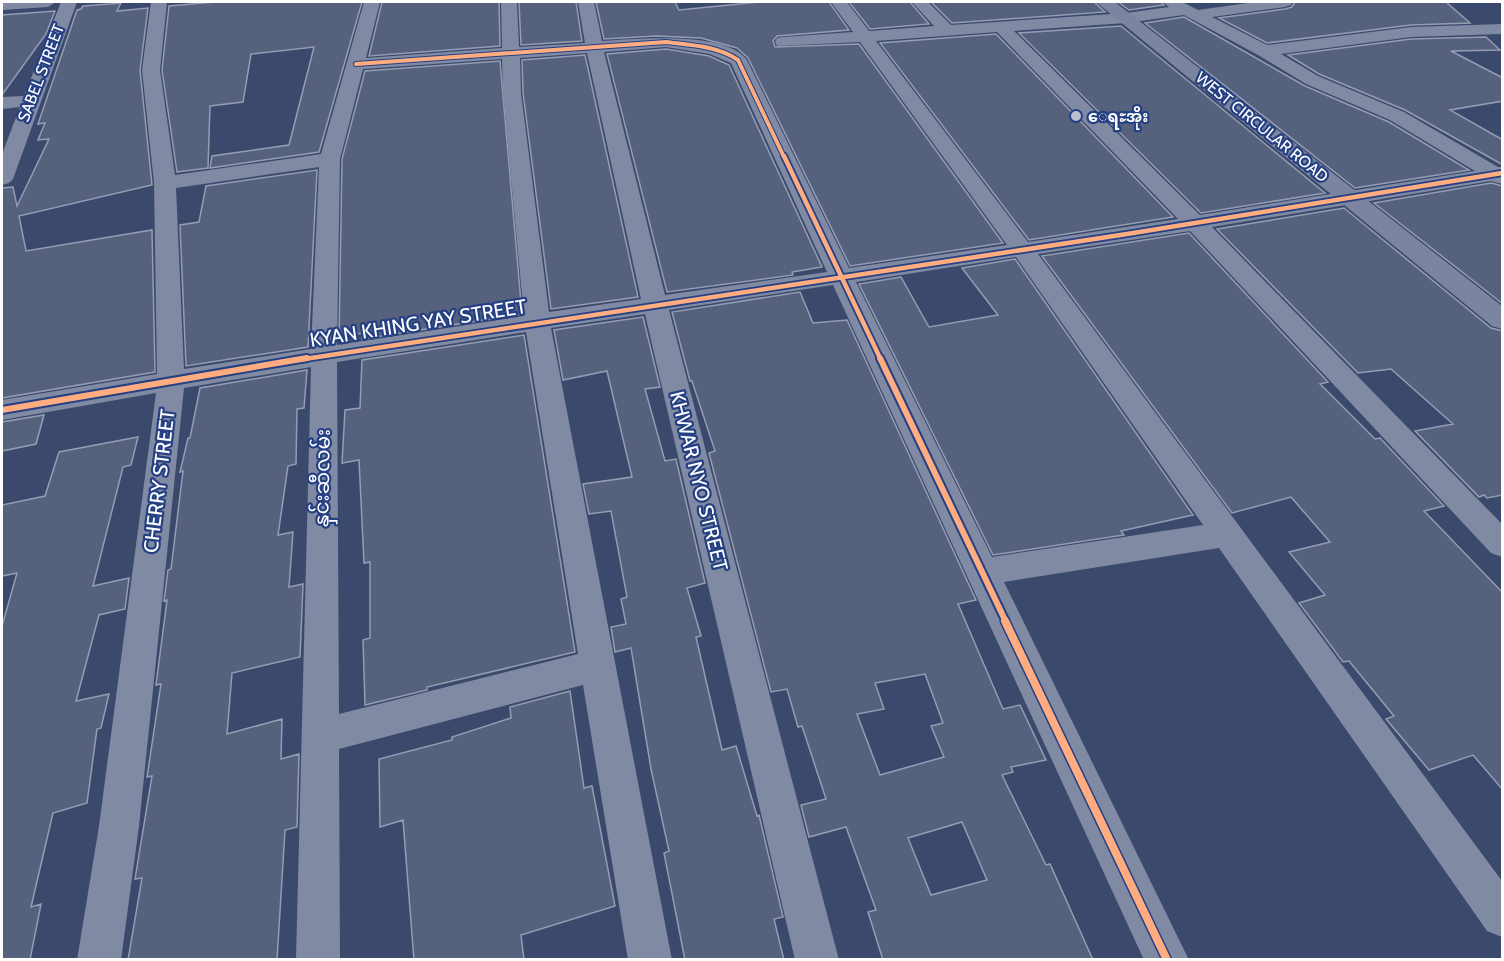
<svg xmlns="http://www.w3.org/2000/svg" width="1504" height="961" font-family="Cabin,'Noto Sans Myanmar',sans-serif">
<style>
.building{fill:#56617e;stroke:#949db2;stroke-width:1.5;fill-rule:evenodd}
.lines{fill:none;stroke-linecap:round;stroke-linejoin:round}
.street{fill:#818aa3;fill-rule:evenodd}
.secondary{fill:#7c859f;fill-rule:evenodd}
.cycleway-far3-casing{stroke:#254083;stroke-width:6}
.cycleway-far2-casing{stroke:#254083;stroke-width:8}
.cycleway-far1-casing{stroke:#254083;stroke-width:10}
.cycleway-casing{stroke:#254083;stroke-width:11}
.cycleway-far3{stroke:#ffac80;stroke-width:4}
.cycleway-far2{stroke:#ffac80;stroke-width:4.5}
.cycleway-far1{stroke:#ffac80;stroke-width:6}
.cycleway{stroke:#ffac80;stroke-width:8}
.poi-dot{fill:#babfcc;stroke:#254083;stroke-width:2}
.labels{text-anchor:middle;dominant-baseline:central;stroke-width:4.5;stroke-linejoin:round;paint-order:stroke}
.far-street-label{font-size:16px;fill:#fff;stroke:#254083}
.far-poi-label{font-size:16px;font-weight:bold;fill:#fff;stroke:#254083;text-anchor:start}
.street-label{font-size:20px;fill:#fff;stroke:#254083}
</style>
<rect width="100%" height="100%" fill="#3b496d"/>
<path class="building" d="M215 2H362L319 152 210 168 212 156 289 145 314 47 251 54 243 102 210 106 208 168 177 172 162 70 169 6Z
M382 2H499L500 46 369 56Z
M519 2H576L582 41 521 45Z
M596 2H675L679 10 759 2H829L849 30 777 36 773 41 775 47 859 44 1003 243 850 266 748 58 737 48 701 38 656 36 604 39Z
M849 2H910L929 24 870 29Z
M931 2H1094L1105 12 952 23Z
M1118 2H1161L1164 5 1129 10Z
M1295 2H1446L1470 23 1411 25 1267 43 1219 18 1285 9 1292 7Z
M121 3 117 11 148 8 140 70 152 185 19 216 26 251 152 230 155 372 2 398V188L13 187 17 206 49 139 38 140 45 123 38 124 77 10 81 9 83 6Z
M55 11 46 34 2 95V15Z
M1184 17 1305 86 1389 122 1469 170 1355 188 1145 23Z
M1121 26 1325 193 1201 213 1019 33Z
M996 34 1173 217 1029 240 880 43Z
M1486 37 1500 50 1451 51 1503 78V101L1450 110 1503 140V165L1405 110 1319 74 1288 55 1411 39Z
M666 49 709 56 729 65 822 267 792 272 793 275 667 292 607 54Z
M585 55 638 297 551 309 523 93 522 60Z
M500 61 522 314 362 339 363 333 339 337 342 159 365 71Z
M317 170 308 347 186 366 180 225 199 222 206 186Z
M1491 183 1503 186V304L1374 203Z
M1344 208 1491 328 1503 331V495L1487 498 1484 495 1479 497 1415 431 1453 424 1391 369 1358 373 1217 229Z
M1189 233 1328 382 1320 384 1375 439 1380 438 1444 506 1424 511 1503 593V790L1473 755 1429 770 1386 719 1394 716 1349 661 1343 662 1299 603 1325 595 1289 552 1330 542 1291 497 1232 513 1042 256Z
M1015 259 1193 515 1121 531 1124 535 993 555 859 284 901 277 929 327 998 315 962 268Z
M800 292 813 323 847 320 976 600 958 604 1003 709 1020 705 1046 760 1011 767 1013 772 1002 775 1046 865 1050 864 1093 960H883L868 912 876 910 846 827 809 837 801 805 826 799 802 726 798 727 787 689 771 692 709 453 715 451 692 381H690L672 312ZM925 674 943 723 931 726 944 757 880 775 857 714 884 709 875 683ZM962 822 987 880 931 895 908 838Z
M643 317 660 387 645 389 665 461 676 459 705 583 687 588 701 636 696 637 722 750 736 746 757 816 759 815 783 917 774 919 784 960H685L664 853 669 851 651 769 631 648 615 652 611 627 626 624 621 599 627 597 611 511 589 514 583 484 632 477 607 371 563 380 554 330Z
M524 335 575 652 427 687V690L365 705 363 640 370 638V562L364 563 359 460 342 463 345 410 360 408 362 360Z
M307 370 304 408 297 409 296 464 288 466 278 535 293 532 289 587 303 584 300 657 232 673 227 734 282 719 281 759 299 754 297 827 285 830 277 960H128L142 878 135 879 152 776 147 777 161 684 156 685 167 600 164 601 168 570 171 569 183 471 180 472 188 438H190L200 388Z
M44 415 36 444 2 451V422Z
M138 437 131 465 123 467 93 586 129 578 125 609 99 615 76 701 109 694 101 728 97 729 87 803 53 813 31 907 41 904 30 960H2V626L17 573 2 576V505L45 496 59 452Z
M570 691 584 788 592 786 615 906 521 935 524 960H414L403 820 380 827 379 759 452 740V737L511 718 510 707Z"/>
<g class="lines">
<path class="street" d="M2 2H56L48 7 2 10Z
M61 2H77L13 179 9 183 2 185V154L20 107 2 109V97L24 96Z
M151 2H167L160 70 175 175 321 154 364 2H380L366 58 502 48 501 2H517L519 47 585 43 578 2H594L602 41C634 39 726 30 747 60L849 268 1007 245 860 42 777 46 775 42 777 38 783 37 853 32 831 2H847L869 31 934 26 912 2H928L951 25 1126 13 1169 7 1163 2H1182L1198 10 1255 2H1293L1291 5 1285 7 1212 17 1267 45 1411 27 1502 24V34L1411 37 1281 54 1318 76 1404 112 1498 167H1502V184L1491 181 1212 227 1502 524V557L1491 553 1190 231 1038 254 1502 881V937L1487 931 1219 548 1004 582 1189 960H1144L833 285 669 310 839 960H795L645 314 551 328 672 960H628L583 685 339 749 340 960H296L311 367 184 388 139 826 121 960H77L99 826 156 393 2 420V400L157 374 154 183 142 70ZM1184 15 1258 55 1306 84 1390 120 1475 171 1200 215 1014 31 1126 23ZM997 32 1178 219 1028 242 876 41ZM666 47 710 54 731 63 827 272 665 295 604 52ZM587 53 641 299 549 312 521 93 520 58ZM502 59 503 93 524 316 337 345 340 159 363 69ZM319 167 311 349 184 369 176 188ZM1016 257 1203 525 992 557 856 282ZM526 332 578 654 339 714 337 362Z"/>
<path class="secondary" d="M1096 2H1115L1502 306V329L1492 326Z"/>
<g class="cycleway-far3-casing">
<path id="cycleway-far3" d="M356 64 666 42C690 45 718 46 738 60L784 157"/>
</g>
<g class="cycleway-far2-casing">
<path id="cycleway-far2" d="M784 156 881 360
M298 360 1127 234 1502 173"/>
</g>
<g class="cycleway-far1-casing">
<path id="cycleway-far1" d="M880 358 1006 622
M2 410 307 358"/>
</g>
<g class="cycleway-casing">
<path id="cycleway" d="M1005 621 1167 960"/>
</g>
<use href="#cycleway-far3" class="cycleway-far3"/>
<use href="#cycleway-far2" class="cycleway-far2"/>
<use href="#cycleway-far1" class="cycleway-far1"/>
<use href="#cycleway" class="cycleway"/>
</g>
<circle class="poi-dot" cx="1076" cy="116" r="6"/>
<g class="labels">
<g class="far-street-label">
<text transform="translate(41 73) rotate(-69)">SABEL STREET</text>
<text transform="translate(1262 127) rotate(39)">WEST CIRCULAR ROAD</text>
</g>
<g class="far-poi-label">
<text x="1088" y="116">ေရႊအိုး</text>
</g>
<g class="street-label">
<text transform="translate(418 323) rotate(-9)">KYAN KHING YAY STREET</text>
<text transform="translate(322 478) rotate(-89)">နှင်းဆီလမ်း</text>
<text transform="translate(159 481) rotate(-83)">CHERRY STREET</text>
<text transform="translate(699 481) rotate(76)">KHWAR NYO STREET</text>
</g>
</g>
<rect width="1504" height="961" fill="none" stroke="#ffffff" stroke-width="6"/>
</svg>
